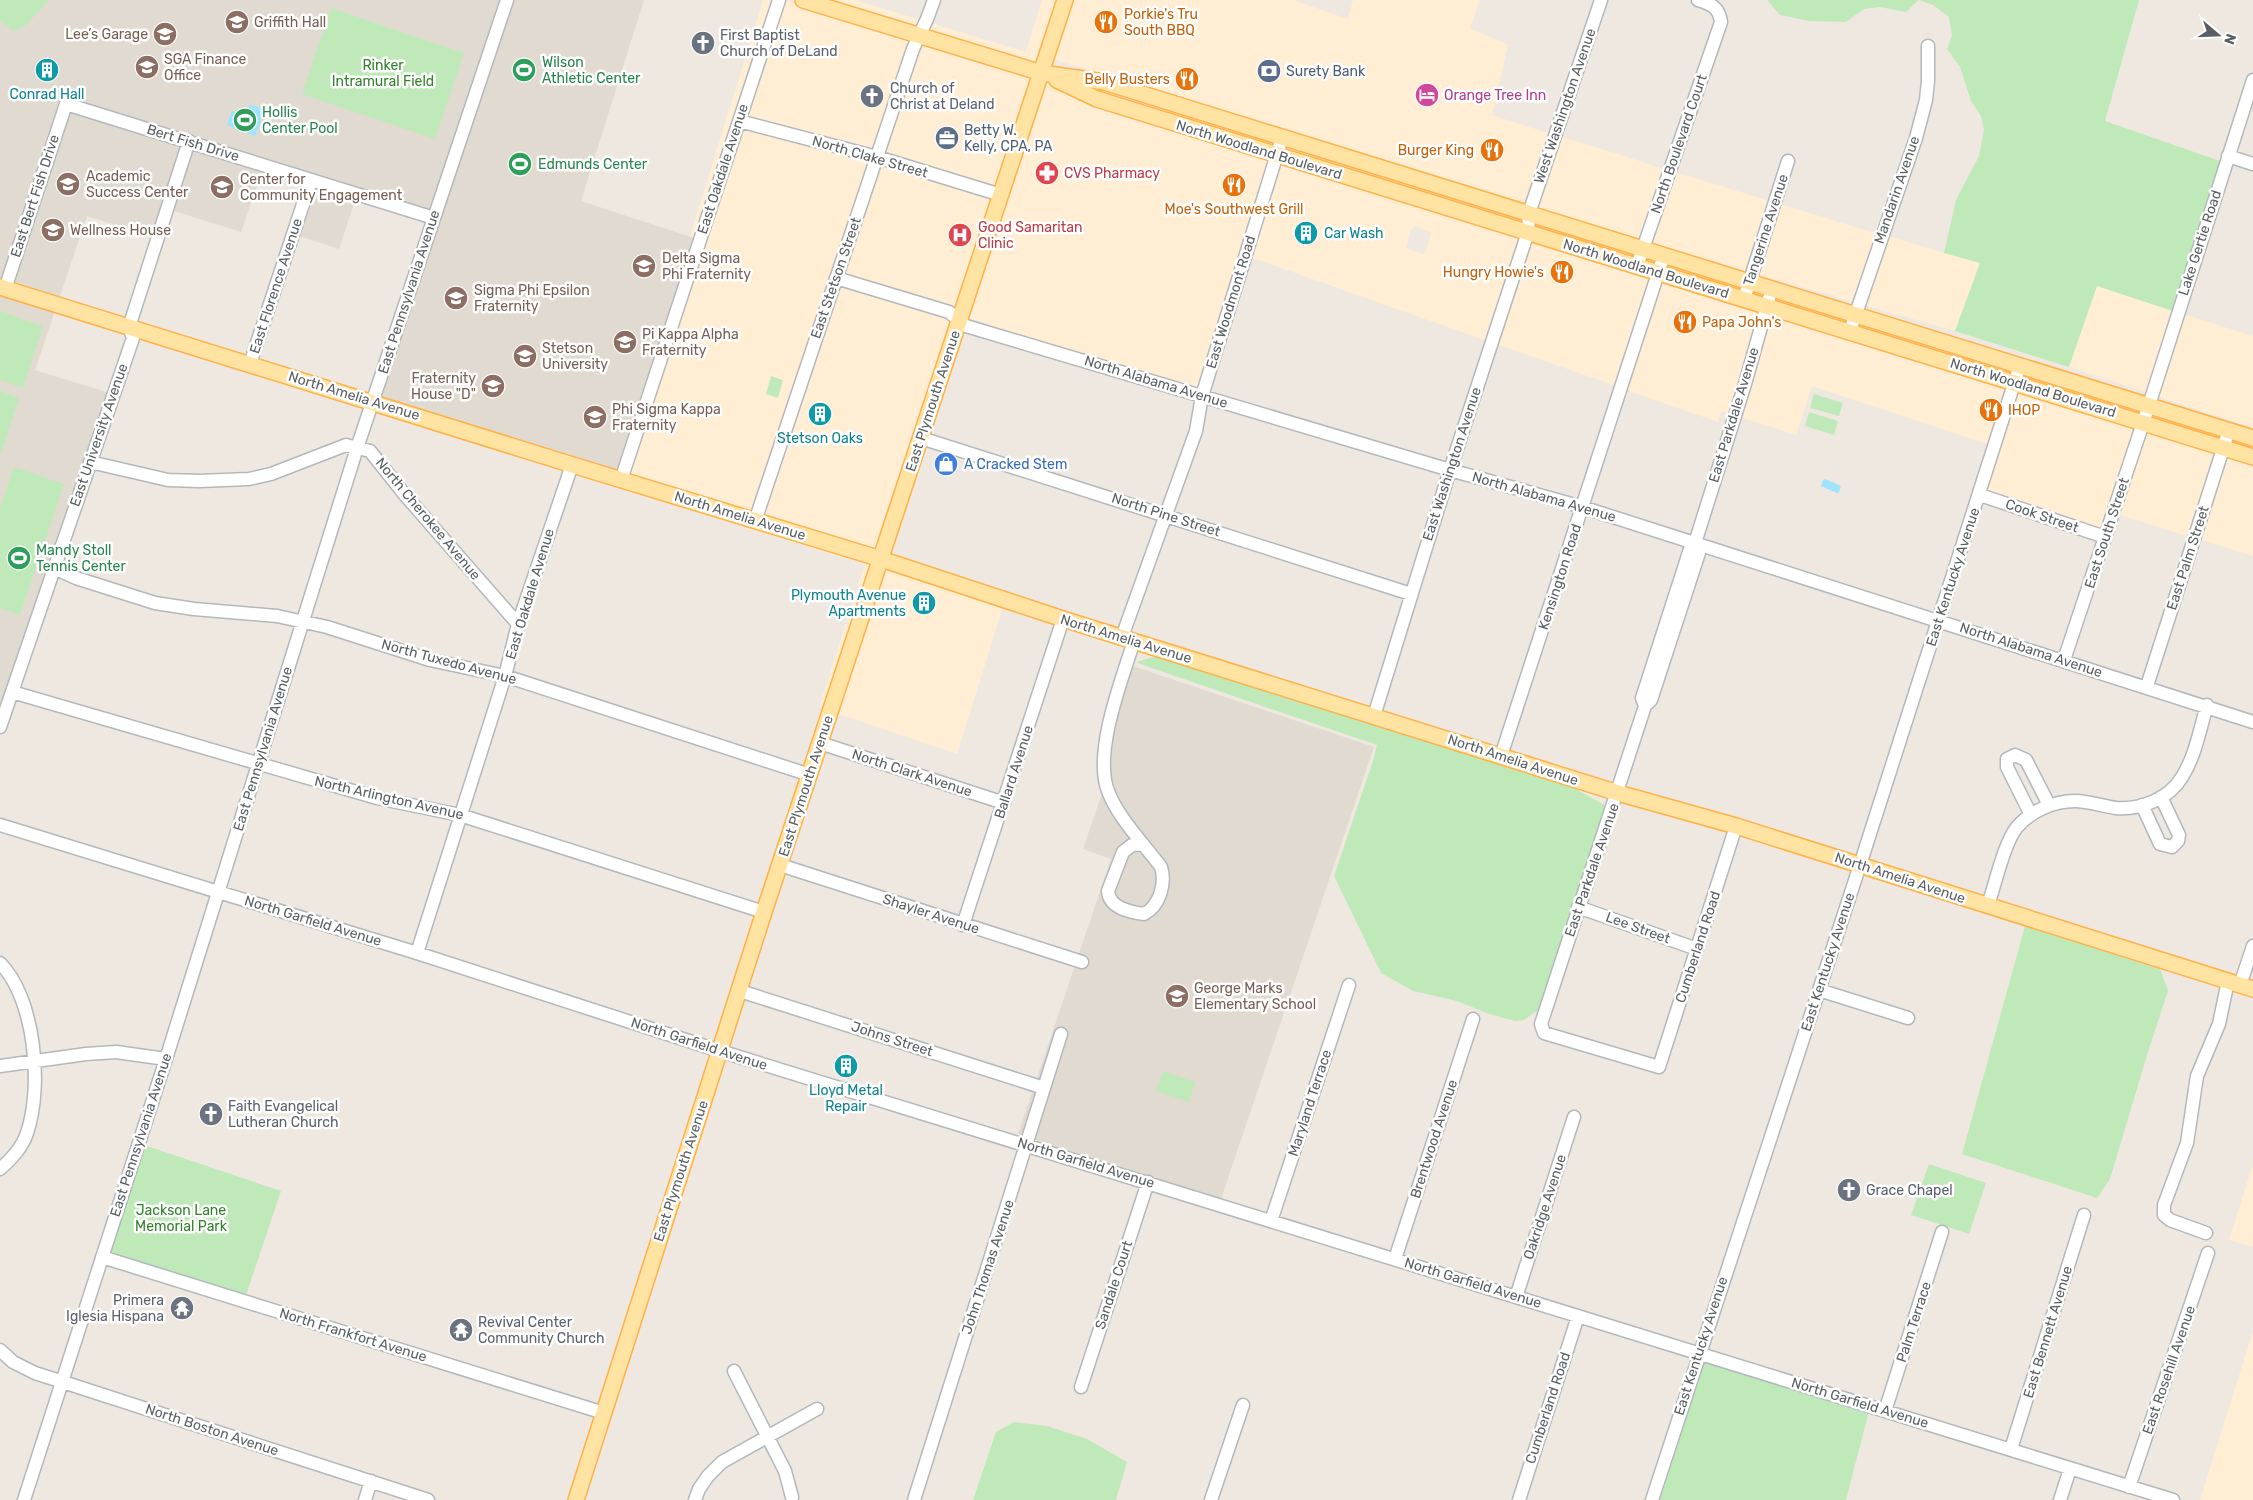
<svg xmlns="http://www.w3.org/2000/svg" width="2253" height="1500" font-family="Rubik,sans-serif">
<style>
.commercial{fill:#ffeed3;fill-rule:evenodd}
.education{fill:#e0dad0}
.green{fill:#c0e9b9}
.water{fill:#9ee3ff}
.lines{fill:none;stroke-linecap:round;stroke-linejoin:round}
.minor-casing{stroke:#b3b8bc;stroke-width:15}
.major-casing{stroke:#ffb147;stroke-width:18}
.minor{stroke:#fff;stroke-width:12}
.major{stroke:#ffe3a3;stroke-width:15}
.labels{text-anchor:middle;dominant-baseline:central;stroke-width:5;stroke-linejoin:round;paint-order:stroke}
.food-label{font-size:14px;fill:#c56008;stroke:#fff;text-anchor:start}
.education-label{font-size:14px;fill:#785e54;stroke:#fff;text-anchor:start}
.worship-label{font-size:14px;fill:#5b616d;stroke:#fff;text-anchor:start}
.leisure-label{font-size:14px;fill:#27864d;stroke:#fff;text-anchor:start}
.park-label{font-size:14px;fill:#32822a;stroke:#fff}
.service-label{font-size:14px;fill:#4e5e75;stroke:#fff;text-anchor:start}
.culture-label{font-size:14px;fill:#0d838f;stroke:#fff}
.hotel-label{font-size:14px;fill:#b23c85;stroke:#fff;text-anchor:start}
.street-label{font-size:14px;fill:#595f63;stroke:#fff}
.health-label{font-size:14px;fill:#be3a42;stroke:#fff;text-anchor:start}
.shop-label{font-size:14px;fill:#366cbe;stroke:#fff;text-anchor:start}
</style>
<rect width="100%" height="100%" fill="#eee8e0"/>
<path class="commercial" d="M763 0H774L617 474 688 243Z
M784 0 913 38 873 152 745 118Z
M817 0H854L921 20 916 30Z
M1042 0H1060L1039 67 926 33 931 23 1026 52Z
M1071 0H1293L1348 19 1353 0H1480L1470 28 1508 45 1492 115 1551 134 1527 205 1056 60 1054 70 1049 69Z
M922 41 1036 75 997 190 883 154Z
M1045 79 1051 82V86L1270 158 1198 391 966 317Z
M743 126 871 160 751 515 627 477Z
M1560 136 1665 169 1641 240 1536 208Z
M1279 161 1521 236 1487 341 1250 257ZM1416 226 1431 233 1426 252 1423 254 1406 248 1411 229Z
M880 163 994 198 957 312 842 276Z
M1675 172 1770 201 1748 272 1650 243Z
M1780 204 1878 234 1854 302 1757 274Z
M1887 236 1980 263 1955 331 1864 305Z
M1531 239 1652 278 1616 386 1496 344Z
M1661 281 1760 310 1730 414 1721 412 1718 422 1626 390Z
M839 284 947 316 955 321 878 553 761 518Z
M2097 286 2173 311 2148 393 2069 367Z
M1770 313 2009 385 1990 445 1812 386 1796 435 1740 417Z
M2183 314 2253 336V428L2157 396Z
M2018 388 2137 425 2102 531 1986 492Z
M2147 429 2217 451 2190 537 2120 515 2110 540Z
M2226 454 2253 463V556L2199 539Z
M612 482 875 562 826 710 819 707 865 564 610 486Z
M885 564 1004 604 957 754 836 713Z
M2253 1164V1247L2229 1240Z
M2253 1331V1500H2200Z"/>
<path class="education" d="M0 0H644L581 201 700 240 621 480 373 401 434 219 357 194 339 249 293 234 311 180 264 165 241 232 168 209 158 238 87 216 35 370 113 394 0 728Z
M1130 665 1374 747 1220 1202 1018 1134 1111 859 1083 849 1111 767 1115 709Z"/>
<path class="green" d="M0 0H49L26 25 13 31 0 20Z
M1767 0H2139L2105 121 2220 161 2173 311 2097 286 2069 367 1955 331 1980 263 1944 253 1956 200 1979 156 1984 130 1981 116 1971 101 1960 67 1947 49 1952 35 1949 17 1933 5 1919 0 1906 12 1880 7 1864 9 1846 22 1809 21 1780 15Z
M331 8 464 53 435 139 302 94Z
M0 311 43 326 23 388 0 380Z
M771 376 783 380 778 398 766 394Z
M0 391 19 398 0 456Z
M1814 394 1843 403 1839 416 1810 408Z
M1809 412 1838 421 1834 435 1805 426Z
M14 467 64 484 20 615 0 608V508Z
M1161 655 1554 777 1608 807 1541 1008 1524 1020 1515 1021 1489 1014 1457 1001 1413 991 1381 973 1334 876 1373 761 1377 745 1137 663 1139 661Z
M2025 926 2160 969 2168 991 2147 1055 2110 1179 2097 1198 1962 1154Z
M1163 1071 1195 1082 1189 1102 1156 1091Z
M144 1145 281 1191 245 1298 111 1256 107 1250Z
M1929 1164 1986 1183 1969 1234 1911 1215Z
M1705 1359 1869 1411 1846 1500H1660Z
M1014 1422 1047 1426 1087 1439 1127 1462 1116 1500H973L996 1432Z"/>
<path class="water" d="M250 104 265 110 255 136 227 125 232 111 246 115Z
M1825 479 1841 486 1839 492 1837 493 1821 486 1823 480Z"/>
<g class="lines">
<g class="minor-casing">
<path id="minor" d="M739 121 877 157 1001 195
M2228 156 2253 164
M1637 266 1721 22C1719 7 1711 4 1698 0
M836 278 949 312 966 326 1450 470 1582 507 2253 722
M5 289 66 104 434 218
M1744 299 1788 161
M1850 331 1916 138 1926 100 1928 81V46
M250 364 311 180
M921 438 1411 594
M90 462 168 480 199 481 249 479 271 474 346 445 370 451 405 495 518 624
M621 480 779 0
M1980 495 2105 537
M755 521 913 49 927 19 934 0
M1695 543 1699 553 1651 700 1645 706 1541 1024 1544 1033 1659 1067 1736 826
M54 568 76 578 155 603 194 609 277 616 327 627 430 660 505 676 810 775
M1122 637 1196 431 1202 396 1282 138
M1134 641C1122 679 1093 753 1108 791 1118 818 1144 844 1161 867 1166 883 1160 906 1144 914 1130 912 1109 908 1108 891L1123 852 1132 845 1143 844
M2064 660 2149 405 2253 80
M2147 686 2229 430
M12 692 377 798 460 815 764 912
M1645 706 1642 698 1690 549 1695 543 1745 384 1772 288
M1374 716 1450 470 1528 232 1529 213 1601 0
M0 727 133 338 129 327 189 141
M820 743 1004 803
M1501 756 1664 255
M2142 805 2160 844 2172 847 2178 841 2179 835 2161 797
M2031 815 2007 767V759L2015 755 2026 760 2049 805
M0 825 417 953 720 1051 2173 1500
M780 865 1082 962
M1988 905C1995 885 2004 843 2017 827 2031 811 2054 801 2075 801 2088 801 2102 806 2116 808 2140 810 2169 799 2182 777 2195 757 2200 729 2207 705
M1578 907 1697 949
M963 925 1063 619
M417 953 505 676 518 624 572 465
M0 963C35 998 43 1086 27 1133 23 1146 11 1160 0 1169
M2240 985 2253 946
M1819 990 1908 1018
M740 991 1044 1088
M0 1066 86 1054 116 1052 166 1059
M1271 1221 1349 985
M2206 1233 2170 1220 2164 1215V1205L2187 1143 2197 1076 2219 1024 2228 981
M102 1257 604 1413
M1395 1259 1473 1019
M1516 1297 1574 1117
M0 1350 13 1362 35 1373 428 1500
M734 1371 785 1471 792 1497
M1081 1387 1148 1182
M1885 1411 1942 1232
M2011 1449 2084 1215
M2129 1487 2208 1253
M24 1500 166 1059 357 448 507 0
M365 1500 371 1481
M695 1500 699 1489 708 1476 722 1462 817 1409
M914 1500 1061 1034
M1211 1500 1243 1405
M1519 1500 1578 1316
M1652 1500 1860 865 2020 365
M2060 1500 2070 1469"/>
</g>
<g class="major-casing">
<path id="major" d="M803 0 1042 73 1104 82 2253 438
M1057 80 1097 99 2253 457
M0 287 576 466 881 559 1063 619 1618 793 1736 826 2253 989
M576 1500 764 912 1065 0"/>
</g>
<use href="#minor" class="minor"/>
<use href="#major" class="major"/>
</g>
<defs>
<g id="university-disc" transform="scale(1.25)"><circle r="9.5" fill="#8d6e63" stroke="#fff"/><path d="M0-5L7-2L0 1L-7-2ZM-4 1L0 2.5L4 1V4Q0 6-4 4Z" fill="#fff"/></g>
<g id="restaurant-disc" transform="scale(1.25)"><circle r="9.5" fill="#e8710a" stroke="#fff"/><path d="M-5-6h1v4h1v-4h1v4h1v-4h1v5L-1.5 .5V6h-2V.5L-5-1ZM5-6V6H3V1.5H1.5Q1.5-4 5-6Z" fill="#fff"/></g>
<g id="church-disc" transform="scale(1.25)"><circle r="9.5" fill="#6b7280" stroke="#fff"/><path d="M-1.2-6h2.4v3.5h3.3v2.4h-3.3V6h-2.4V-.1h-3.3v-2.4h3.3Z" fill="#fff"/></g>
<g id="building-disc" transform="scale(1.25)"><circle r="9.5" fill="#0f9aa8" stroke="#fff"/><path d="M-4-6H4V6H1V3H-1V6H-4ZM-2.5-4.3h1.7v1.8h-1.7ZM.8-4.3h1.7v1.8H.8ZM-2.5-1h1.7V.8h-1.7ZM.8-1h1.7V.8H.8Z" fill="#fff"/></g>
<g id="stadium-disc" transform="scale(1.25)"><circle r="9.5" fill="#2e9e5b" stroke="#fff"/><path d="M0-5a6.5 5 0 1 0 0 10a6.5 5 0 1 0 0-10ZM-3.5-1.8h7v3.6h-7Z" fill="#fff"/></g>
<g id="bank-disc" transform="scale(1.25)"><circle r="9.5" fill="#5c6f8a" stroke="#fff"/><path d="M-6-4H6V4H-6ZM0-2.3a2.3 2.3 0 1 0 0 4.6a2.3 2.3 0 1 0 0-4.6Z" fill="#fff"/></g>
<g id="hotel-disc" transform="scale(1.25)"><circle r="9.5" fill="#d1479c" stroke="#fff"/><path d="M-6-4.5h1.5V1H6V5H4.5V3h-9V5H-6ZM-4 0a1.8 1.8 0 1 1 3.6 0ZM.5 0V-2.5h3Q6-2.5 6 0Z" fill="#fff"/></g>
<g id="office-disc" transform="scale(1.25)"><circle r="9.5" fill="#5c6f8a" stroke="#fff"/><path d="M-6-3h4V-5.5h4V-3h4V5H-6ZM-1-4.5V-3h2v-1.5ZM-6 0V1H6V0Z" fill="#fff"/></g>
<g id="pharmacy-disc" transform="scale(1.25)"><circle r="9.5" fill="#e0444e" stroke="#fff"/><path d="M-2-6h4v4h4v4h-4v4h-4v-4h-4v-4h4Z" fill="#fff"/></g>
<g id="hospital-disc" transform="scale(1.25)"><circle r="9.5" fill="#e0444e" stroke="#fff"/><path d="M-5-5h3v3.5h4V-5h3V5h-3V1.5h-4V5h-3Z" fill="#fff"/></g>
<g id="shop-disc" transform="scale(1.25)"><circle r="9.5" fill="#3f7fe0" stroke="#fff"/><path d="M-5-2.5h2.3a2.7 3.5 0 0 1 5.4 0H5L5.5 6h-11ZM-1.5-2.5h3a1.5 2.3 0 0 0-3 0Z" fill="#fff"/></g>
<g id="school-disc" transform="scale(1.25)"><circle r="9.5" fill="#8d6e63" stroke="#fff"/><path d="M0-5L7-2L0 1L-7-2ZM-4 1L0 2.5L4 1V4Q0 6-4 4Z" fill="#fff"/></g>
<g id="temple-disc" transform="scale(1.25)"><circle r="9.5" fill="#6b7280" stroke="#fff"/><path d="M0-6L5-2H3V0L6.5 2.5H4V6H1.5V3h-3V6H-4V2.5H-6.5L-3 0V-2H-5Z" fill="#fff"/></g>
</defs>
<g fill-rule="evenodd">
<use href="#university-disc" x="237" y="22"/>
<use href="#restaurant-disc" x="1106" y="22"/>
<use href="#university-disc" x="165" y="34"/>
<use href="#church-disc" x="703" y="43"/>
<use href="#university-disc" x="147" y="67"/>
<use href="#building-disc" x="47" y="70"/>
<use href="#stadium-disc" x="524" y="70"/>
<use href="#bank-disc" x="1269" y="71"/>
<use href="#restaurant-disc" x="1187" y="79"/>
<use href="#hotel-disc" x="1427" y="95"/>
<use href="#church-disc" x="872" y="96"/>
<use href="#stadium-disc" x="245" y="120"/>
<use href="#office-disc" x="947" y="138"/>
<use href="#restaurant-disc" x="1492" y="150"/>
<use href="#stadium-disc" x="520" y="164"/>
<use href="#pharmacy-disc" x="1047" y="173"/>
<use href="#university-disc" x="68" y="184"/>
<use href="#restaurant-disc" x="1234" y="185"/>
<use href="#university-disc" x="222" y="187"/>
<use href="#university-disc" x="53" y="230"/>
<use href="#building-disc" x="1306" y="233"/>
<use href="#hospital-disc" x="960" y="235"/>
<use href="#university-disc" x="644" y="266"/>
<use href="#restaurant-disc" x="1562" y="272"/>
<use href="#university-disc" x="456" y="298"/>
<use href="#restaurant-disc" x="1685" y="322"/>
<use href="#university-disc" x="625" y="342"/>
<use href="#university-disc" x="525" y="356"/>
<use href="#university-disc" x="493" y="386"/>
<use href="#restaurant-disc" x="1991" y="410"/>
<use href="#building-disc" x="820" y="414"/>
<use href="#university-disc" x="595" y="417"/>
<use href="#shop-disc" x="946" y="464"/>
<use href="#stadium-disc" x="19" y="558"/>
<use href="#building-disc" x="924" y="603"/>
<use href="#school-disc" x="1177" y="996"/>
<use href="#building-disc" x="846" y="1066"/>
<use href="#church-disc" x="211" y="1114"/>
<use href="#church-disc" x="1849" y="1190"/>
<use href="#temple-disc" x="182" y="1308"/>
<use href="#temple-disc" x="461" y="1330"/>
</g>
<g class="labels">
<g class="food-label">
<text x="1124" y="14">Porkie's Tru<tspan x="1124" dy="16">South BBQ</tspan></text>
<text x="1170" y="79" text-anchor="end">Belly Busters</text>
<text x="1474" y="150" text-anchor="end">Burger King</text>
<text x="1234" y="209" text-anchor="middle">Moe's Southwest Grill</text>
<text x="1544" y="272" text-anchor="end">Hungry Howie's</text>
<text x="1702" y="322">Papa John's</text>
<text x="2008" y="410">IHOP</text>
</g>
<g class="education-label">
<text x="254" y="22">Griffith Hall</text>
<text x="148" y="34" text-anchor="end">Lee’s Garage</text>
<text x="164" y="59">SGA Finance<tspan x="164" dy="16">Office</tspan></text>
<text x="86" y="176">Academic<tspan x="86" dy="16">Success Center</tspan></text>
<text x="240" y="179">Center for<tspan x="240" dy="16">Community Engagement</tspan></text>
<text x="70" y="230">Wellness House</text>
<text x="662" y="258">Delta Sigma<tspan x="662" dy="16">Phi Fraternity</tspan></text>
<text x="474" y="290">Sigma Phi Epsilon<tspan x="474" dy="16">Fraternity</tspan></text>
<text x="642" y="334">Pi Kappa Alpha<tspan x="642" dy="16">Fraternity</tspan></text>
<text x="542" y="348">Stetson<tspan x="542" dy="16">University</tspan></text>
<text x="476" y="378" text-anchor="end">Fraternity<tspan x="476" dy="16">House "D"</tspan></text>
<text x="612" y="409">Phi Sigma Kappa<tspan x="612" dy="16">Fraternity</tspan></text>
<text x="1194" y="988">George Marks<tspan x="1194" dy="16">Elementary School</tspan></text>
</g>
<g class="worship-label">
<text x="720" y="35">First Baptist<tspan x="720" dy="16">Church of DeLand</tspan></text>
<text x="890" y="88">Church of<tspan x="890" dy="16">Christ at Deland</tspan></text>
<text x="228" y="1106">Faith Evangelical<tspan x="228" dy="16">Lutheran Church</tspan></text>
<text x="1866" y="1190">Grace Chapel</text>
<text x="164" y="1300" text-anchor="end">Primera<tspan x="164" dy="16">Iglesia Hispana</tspan></text>
<text x="478" y="1322">Revival Center<tspan x="478" dy="16">Community Church</tspan></text>
</g>
<g class="leisure-label">
<text x="542" y="62">Wilson<tspan x="542" dy="16">Athletic Center</tspan></text>
<text x="262" y="112">Hollis<tspan x="262" dy="16">Center Pool</tspan></text>
<text x="538" y="164">Edmunds Center</text>
<text x="36" y="550">Mandy Stoll<tspan x="36" dy="16">Tennis Center</tspan></text>
</g>
<g class="park-label">
<text x="383" y="65">Rinker<tspan x="383" dy="16">Intramural Field</tspan></text>
<text x="181" y="1210">Jackson Lane<tspan x="181" dy="16">Memorial Park</tspan></text>
</g>
<g class="service-label">
<text x="1286" y="71">Surety Bank</text>
<text x="964" y="130">Betty W.<tspan x="964" dy="16">Kelly, CPA, PA</tspan></text>
</g>
<g class="culture-label">
<text x="47" y="94">Conrad Hall</text>
<text x="1324" y="233" text-anchor="start">Car Wash</text>
<text x="820" y="438">Stetson Oaks</text>
<text x="906" y="595" text-anchor="end">Plymouth Avenue<tspan x="906" dy="16">Apartments</tspan></text>
<text x="846" y="1090">Lloyd Metal<tspan x="846" dy="16">Repair</tspan></text>
</g>
<g class="hotel-label">
<text x="1444" y="95">Orange Tree Inn</text>
</g>
<g class="street-label">
<text transform="translate(1565 106) rotate(-71)">West Washington Avenue</text>
<text transform="translate(193 143) rotate(17)">Bert Fish Drive</text>
<text transform="translate(1679 144) rotate(-71)">North Boulevard Court</text>
<text transform="translate(1259 150) rotate(17)">North Woodland Boulevard</text>
<text transform="translate(870 157) rotate(16)">North Clake Street</text>
<text transform="translate(723 169) rotate(-72)">East Oakdale Avenue</text>
<text transform="translate(1897 190) rotate(-71)">Mandarin Avenue</text>
<text transform="translate(35 196) rotate(-72)">East Bert Fish Drive</text>
<text transform="translate(1766 230) rotate(-72)">Tangerine Avenue</text>
<text transform="translate(2200 243) rotate(-72)">Lake Gertie Road</text>
<text transform="translate(1646 269) rotate(17)">North Woodland Boulevard</text>
<text transform="translate(836 278) rotate(-71)">East Stetson Street</text>
<text transform="translate(276 286) rotate(-72)">East Florence Avenue</text>
<text transform="translate(409 292) rotate(-72)">East Pennsylvania Avenue</text>
<text transform="translate(1231 302) rotate(-73)">East Woodmont Road</text>
<text transform="translate(1156 382) rotate(17)">North Alabama Avenue</text>
<text transform="translate(2033 388) rotate(17)">North Woodland Boulevard</text>
<text transform="translate(354 396) rotate(17)">North Amelia Avenue</text>
<text transform="translate(933 401) rotate(-72)">East Plymouth Avenue</text>
<text transform="translate(1734 415) rotate(-73)">East Parkdale Avenue</text>
<text transform="translate(99 435) rotate(-71)">East University Avenue</text>
<text transform="translate(1452 464) rotate(-72)">East Washington Avenue</text>
<text transform="translate(1544 497) rotate(16)">North Alabama Avenue</text>
<text transform="translate(1166 515) rotate(18)">North Pine Street</text>
<text transform="translate(740 516) rotate(17)">North Amelia Avenue</text>
<text transform="translate(2042 516) rotate(19)">Cook Street</text>
<text transform="translate(428 519) rotate(50)">North Cherokee Avenue</text>
<text transform="translate(2107 533) rotate(-72)">East South Street</text>
<text transform="translate(2188 558) rotate(-72)">East Palm Street</text>
<text transform="translate(1560 577) rotate(-72)">Kensington Road</text>
<text transform="translate(1953 577) rotate(-72)">East Kentucky Avenue</text>
<text transform="translate(530 594) rotate(-73)">East Oakdale Avenue</text>
<text transform="translate(1126 639) rotate(17)">North Amelia Avenue</text>
<text transform="translate(2031 650) rotate(18)">North Alabama Avenue</text>
<text transform="translate(449 662) rotate(15)">North Tuxedo Avenue</text>
<text transform="translate(263 749) rotate(-73)">East Pennsylvania Avenue</text>
<text transform="translate(1513 760) rotate(18)">North Amelia Avenue</text>
<text transform="translate(1014 772) rotate(-72)">Ballard Avenue</text>
<text transform="translate(912 773) rotate(18)">North Clark Avenue</text>
<text transform="translate(806 786) rotate(-72)">East Plymouth Avenue</text>
<text transform="translate(389 798) rotate(13)">North Arlington Avenue</text>
<text transform="translate(1592 870) rotate(-71)">East Parkdale Avenue</text>
<text transform="translate(1900 878) rotate(18)">North Amelia Avenue</text>
<text transform="translate(931 914) rotate(18)">Shayler Avenue</text>
<text transform="translate(313 921) rotate(17)">North Garfield Avenue</text>
<text transform="translate(1638 928) rotate(20)">Lee Street</text>
<text transform="translate(1698 947) rotate(-72)">Cumberland Road</text>
<text transform="translate(1828 962) rotate(-72)">East Kentucky Avenue</text>
<text transform="translate(892 1039) rotate(18)">Johns Street</text>
<text transform="translate(699 1044) rotate(18)">North Garfield Avenue</text>
<text transform="translate(1310 1103) rotate(-72)">Maryland Terrace</text>
<text transform="translate(141 1135) rotate(-72)">East Pennsylvania Avenue</text>
<text transform="translate(1434 1139) rotate(-72)">Brentwood Avenue</text>
<text transform="translate(1086 1163) rotate(17)">North Garfield Avenue</text>
<text transform="translate(681 1171) rotate(-72)">East Plymouth Avenue</text>
<text transform="translate(1545 1207) rotate(-72)">Oakridge Avenue</text>
<text transform="translate(988 1267) rotate(-72)">John Thomas Avenue</text>
<text transform="translate(1473 1283) rotate(17)">North Garfield Avenue</text>
<text transform="translate(1114 1285) rotate(-72)">Sandale Court</text>
<text transform="translate(1914 1322) rotate(-72)">Palm Terrace</text>
<text transform="translate(2048 1332) rotate(-73)">East Bennett Avenue</text>
<text transform="translate(353 1335) rotate(17)">North Frankfort Avenue</text>
<text transform="translate(1701 1346) rotate(-72)">East Kentucky Avenue</text>
<text transform="translate(2169 1370) rotate(-71)">East Rosehill Avenue</text>
<text transform="translate(1860 1403) rotate(17)">North Garfield Avenue</text>
<text transform="translate(1548 1408) rotate(-72)">Cumberland Road</text>
<text transform="translate(212 1430) rotate(18)">North Boston Avenue</text>
</g>
<g class="health-label">
<text x="1064" y="173">CVS Pharmacy</text>
<text x="978" y="227">Good Samaritan<tspan x="978" dy="16">Clinic</tspan></text>
</g>
<g class="shop-label">
<text x="964" y="464">A Cracked Stem</text>
</g>
</g>
<g transform="translate(2218 35) rotate(109)" stroke="#ffffff" stroke-width="4" paint-order="stroke">
<path d="M0-4L9 19L0 12L-9 19Z" fill="#595f63"/>
<text y="-8" font-size="14" font-weight="bold" text-anchor="middle" fill="#595f63">N</text>
</g>
</svg>
